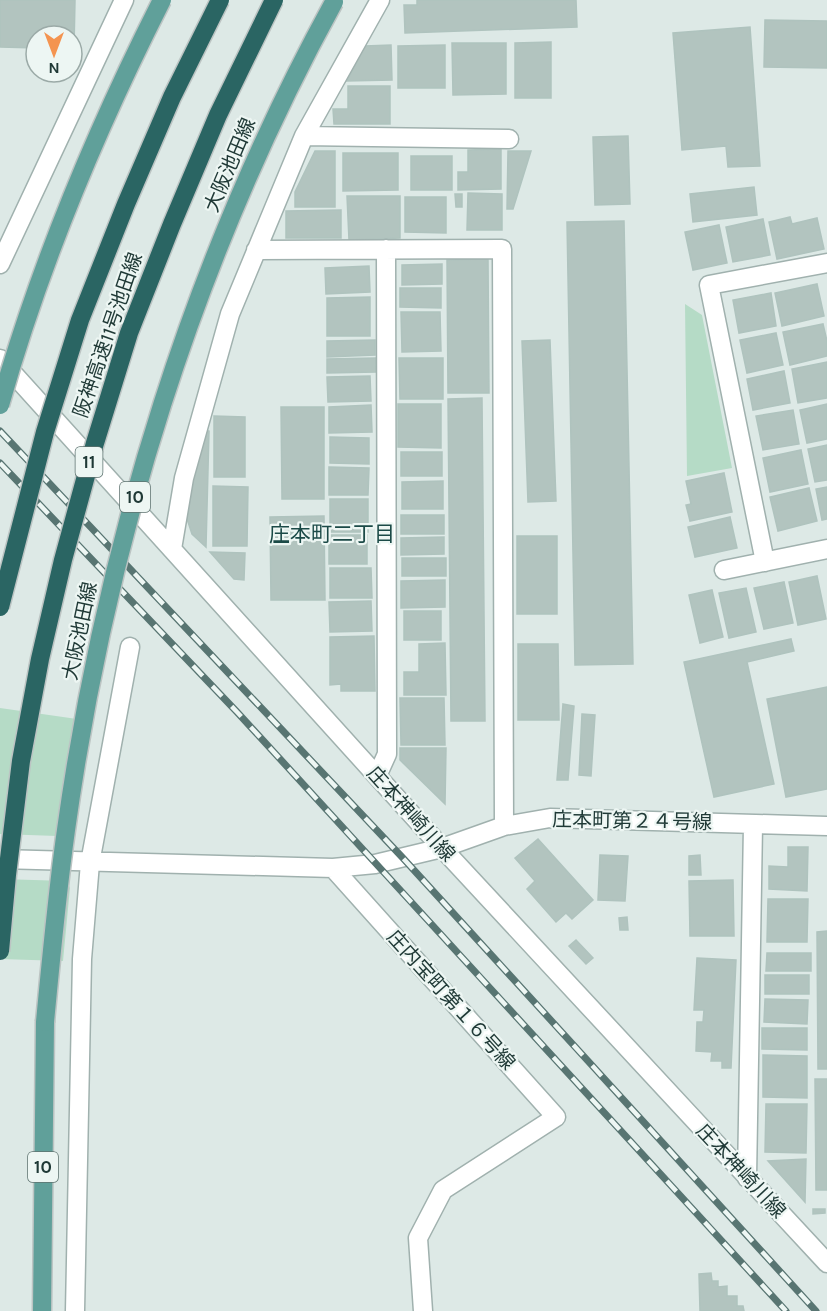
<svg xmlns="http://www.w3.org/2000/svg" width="827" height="1311" font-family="Karla,'Noto Sans JP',sans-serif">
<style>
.green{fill:#b5dbc6}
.building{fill:#b2c4bf;stroke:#afc3be;stroke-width:1.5}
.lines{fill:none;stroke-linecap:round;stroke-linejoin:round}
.minor-casing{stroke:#a0b1ae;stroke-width:21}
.major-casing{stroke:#bcc4c3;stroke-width:21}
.minor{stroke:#fff;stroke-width:18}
.major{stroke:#60a09a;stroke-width:18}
.rail-casing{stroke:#587572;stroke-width:7}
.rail{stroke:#edf6f3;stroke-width:4.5;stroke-dasharray:14;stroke-linecap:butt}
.major-bridge-casing{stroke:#bcc4c3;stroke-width:21;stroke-linecap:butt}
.highway-bridge-casing{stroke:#bcc4c3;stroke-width:21;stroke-linecap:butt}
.major-bridge{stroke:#60a09a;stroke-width:18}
.highway-bridge{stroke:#2a6563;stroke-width:18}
.labels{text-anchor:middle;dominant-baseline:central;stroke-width:4.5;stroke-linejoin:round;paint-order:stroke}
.shield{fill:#edf6f3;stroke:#5d726f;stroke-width:1.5}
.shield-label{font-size:18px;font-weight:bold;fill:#1f3936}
.street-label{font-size:20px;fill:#1f3936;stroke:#edf6f3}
.neighbourhood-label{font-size:21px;fill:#1b4a47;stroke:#edf6f3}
</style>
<rect width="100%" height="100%" fill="#dde9e6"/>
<path class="green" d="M685 304 702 315 732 468 687 476Z
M0 708 91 721 76 825 57 836 0 834Z
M0 879 67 881 70 888 63 961 0 959Z"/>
<path class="building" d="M0 0H75L74 48H72V36H36V48L0 47Z
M417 0H576L577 27 405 33 404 5H417Z
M765 20 827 21V68L764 67Z
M750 27 760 166 728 167 726 146 682 150 673 33Z
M551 42V98H515V43Z
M452 43H506V94L453 95Z
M391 45 392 80 347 81 365 46Z
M445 45V88H398V46Z
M348 86H390V124H334L333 109H348Z
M628 136 630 204 595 205 593 137Z
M501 149V189L458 190V172H468V150Z
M315 151H335V207H295V192Z
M508 151H531L513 209H507Z
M343 153H398V190L343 191Z
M411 156H452V190H411Z
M754 187 757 215 693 222 690 194Z
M468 193 502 194V230H467Z
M455 194H462V207H456Z
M347 196H400V238L349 240Z
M405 197H446V233L405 232Z
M341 210V238H286V211Z
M790 217 792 224 817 218 824 249 777 259 769 222Z
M763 219 770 255 733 262 726 227Z
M624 221 633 664 575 665 567 222Z
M719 225 727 263 693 270 685 232Z
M488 259 489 393H448L447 260Z
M442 264V284L402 285V265Z
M369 266 370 292 326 294 325 268Z
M817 284 824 316 782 326 775 293Z
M400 288H441V308L400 307Z
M771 293 776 326 739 333 733 300Z
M370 297V336H327V298Z
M401 312H440L441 351 402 352Z
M823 324 827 341V356L790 365 783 332Z
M776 333 783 365 747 373 740 340Z
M375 340V355L327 357V341Z
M550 340 556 501 528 502 522 341Z
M376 358V372L327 373V359Z
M399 358H443V399H400Z
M827 362V398L798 403 792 369Z
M784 371 790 403 753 410 747 379Z
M370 376 371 401 328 402 327 377Z
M482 398 485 721H451L448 399Z
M398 404H441V448L398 447Z
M827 404V439L807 443 800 410Z
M371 405 372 432 329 433V407Z
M281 407H324V499H282Z
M793 410 799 444 763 450 756 416Z
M214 416 245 417V477H214Z
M204 430 209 431 206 547 192 534 186 516V498Z
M330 437 369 438V464L330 463Z
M827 445V480L815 482 808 449Z
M801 450 808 484 770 492 763 458Z
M401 452H442V476H401Z
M329 467 369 468 368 495H329Z
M724 473 732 512 690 521 686 505 691 504 686 481Z
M443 481V509H402V482Z
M213 486 248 487 247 546H213Z
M827 487V519L822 520 816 489Z
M809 488 817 521 778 531 770 497Z
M330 499H368V532H330Z
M401 515H444V534H401Z
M324 516 325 600H271L270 517Z
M730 517 737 548 695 557 688 527Z
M329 535H367V564H329Z
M517 536H557V614H517Z
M444 537V554L401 555V538Z
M210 552 245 553 244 580 234 579Z
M402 558H446V576H402Z
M330 568H371L372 598H330Z
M817 576 826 619 798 625 789 582Z
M445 580V607L401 608V581Z
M784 582 793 623 764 629 754 588Z
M746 588 756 632 729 638 719 593Z
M712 590 723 637 700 643 689 595Z
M371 601 372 631 330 632 329 602Z
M404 611H441V640H404Z
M374 636 375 691H341V684L330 685V637Z
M791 639 794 651 747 662 774 784 714 797 684 662Z
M445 643 446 695H404V672H419V644Z
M518 644H558L559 720H518Z
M827 687V789L786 797 767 699Z
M400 698H444L445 745H401Z
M563 704 574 706 568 780H557Z
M582 714 595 715 591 776 579 775Z
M400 748H446L445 804 400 760Z
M538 839 593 900 572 919 566 913 556 922 527 889 535 881 515 858Z
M788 847H808L807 891 769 889V866L788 867Z
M600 855 628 856 625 901 598 900Z
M700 855 701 875H689V856Z
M733 880 734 936H690L689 881Z
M768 899H808L807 942H767Z
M627 917 628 930H620L619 918Z
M827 931V1069H818L817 932Z
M576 940 593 958 586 964 569 946Z
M767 953H811V971H766Z
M697 958 736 960 731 1068H722V1061H711L712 1052 696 1051 697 1022H703L704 1010H694Z
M765 975H809V994H765Z
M765 999 808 1000 807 1024 764 1022Z
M762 1028H807V1050L762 1049Z
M763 1055 807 1056V1098L763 1097Z
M815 1079H827V1190H816Z
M766 1104H807L806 1153 765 1152Z
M806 1159 805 1202 768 1161Z
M813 1209H825V1213L813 1214Z
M711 1273 712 1281H718V1287L727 1286V1296H737V1306H743L744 1311H700L699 1274Z"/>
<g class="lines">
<g class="minor-casing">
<path id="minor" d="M304 136 509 139
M256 250 502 249 504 826
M0 264 124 0
M0 359 442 848 827 1263
M172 549 184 478 230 314 304 136 380 0
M765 562 709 285 827 263
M724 570 827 549
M377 776 387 754 386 249
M0 859 333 868 556 1117 443 1190 418 1238 423 1311
M333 868 375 864 442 848 504 826 550 818 827 826
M747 1178 753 825
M75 1311 82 959 90 863 130 647"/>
</g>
<g class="major-casing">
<path id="major" d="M42 1311 45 1022"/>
</g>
<use href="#minor" class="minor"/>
<use href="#major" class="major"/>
<g class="rail-casing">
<path id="rail" d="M0 431 402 857 816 1311
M0 463 237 712 786 1311"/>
</g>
<use href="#rail" class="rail"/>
<g class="major-bridge-casing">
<path id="major-bridge" d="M0 405C40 264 96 130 162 0
M45 1022C51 958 57 894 66 830 106 542 194 257 334 2"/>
</g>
<g class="highway-bridge-casing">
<path id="highway-bridge" d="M0 607 45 432 80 320 126 204 172 97 220 0
M0 951 7 875 21 761 40 659 63 560 95 443 129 333 172 224 218 115 274 0"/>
</g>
<use href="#major-bridge" class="major-bridge"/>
<use href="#highway-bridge" class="highway-bridge"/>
</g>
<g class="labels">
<g class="shield">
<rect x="75.5" y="447" width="27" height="30" rx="4.5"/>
<rect x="120" y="482" width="30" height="30" rx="4.5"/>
<rect x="28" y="1152" width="30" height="30" rx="4.5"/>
</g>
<g class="shield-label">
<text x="89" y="462">11</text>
<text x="135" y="497">10</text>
<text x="43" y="1167">10</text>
</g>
<g class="street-label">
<text transform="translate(230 165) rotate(-67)">大阪池田線</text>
<text transform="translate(108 335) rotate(-71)">阪神高速11号池田線</text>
<text transform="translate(80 631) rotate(-78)">大阪池田線</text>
<text transform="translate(411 814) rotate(48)">庄本神崎川線</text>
<text transform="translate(632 821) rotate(1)">庄本町第２４号線</text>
<text transform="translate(451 1000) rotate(48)">庄内宝町第１６号線</text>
<text transform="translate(741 1171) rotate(47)">庄本神崎川線</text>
</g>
<g class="neighbourhood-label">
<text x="332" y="534">庄本町二丁目</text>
</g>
</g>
<g transform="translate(54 54) rotate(180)"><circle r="28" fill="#edf6f3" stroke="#9baaa7" stroke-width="1.5"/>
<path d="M0-4.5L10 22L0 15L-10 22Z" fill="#f49450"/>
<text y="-9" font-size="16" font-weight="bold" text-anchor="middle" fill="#1f3936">N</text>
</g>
</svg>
